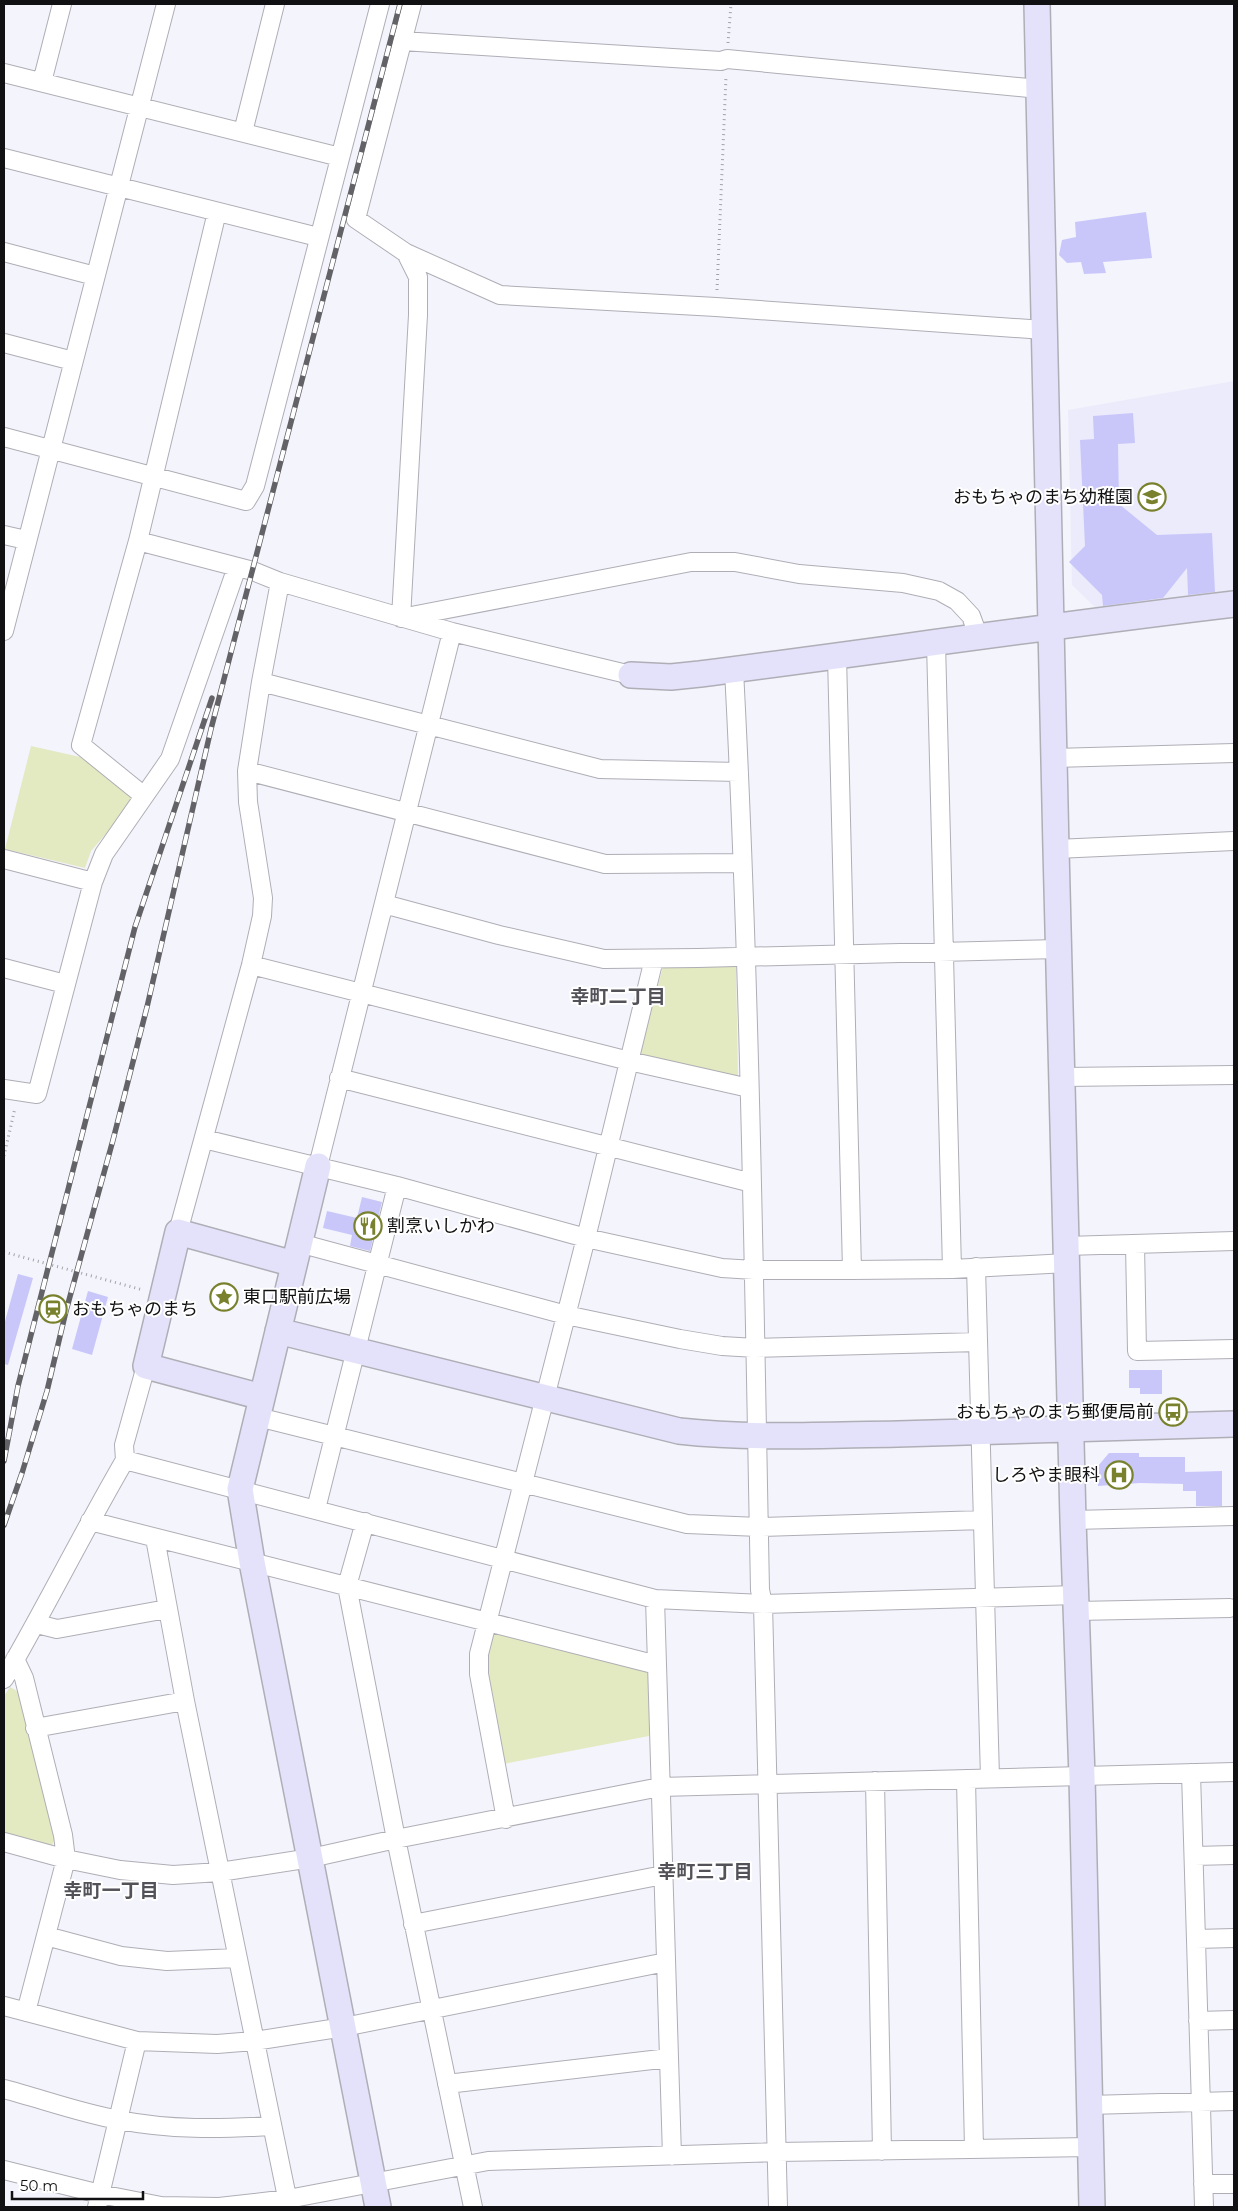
<svg xmlns="http://www.w3.org/2000/svg" width="1238" height="2211" font-family="Montserrat,'Noto Sans JP',sans-serif">
<style>
.built{fill:#ecebfb}
.green{fill:#e3e9c0}
.building{fill:#c9c7fa}
.lines{fill:none;stroke-linecap:round;stroke-linejoin:round}
.street-casing{stroke:#afaeb6;stroke-width:20}
.secondary-casing{stroke:#afaeb6;stroke-width:28}
.path{stroke:#a2a2a8;stroke-width:3;stroke-dasharray:1 4;stroke-linecap:butt}
.street{stroke:#fff;stroke-width:18}
.secondary{stroke:#e4e2fa;stroke-width:25}
.rail-casing{stroke:#626267;stroke-width:5.5}
.rail{stroke:#fff;stroke-width:4;stroke-dasharray:11;stroke-linecap:butt}
.labels{text-anchor:middle;dominant-baseline:central;stroke-width:4;stroke-linejoin:round;paint-order:stroke}
.poi-label{font-size:18px;fill:#111113;stroke:#fff;text-anchor:end}
.neighbourhood-label{font-size:19px;font-weight:bold;fill:#535259;stroke:#fff}
</style>
<rect width="100%" height="100%" fill="#f4f4fc"/>
<path class="built" d="M1234 381V596L1100 612 1072 585 1068 410Z"/>
<path class="green" d="M31 746 80 757 136 799 91 851 85 868 5 849Z
M663 967H736L738 1077 639 1054Z
M503 1633 638 1668 651 1675 649 1736 503 1764 486 1666 491 1636Z
M10 1687 22 1694 55 1838 51 1848 4 1835V1696Z"/>
<path class="building" d="M1146 212 1152 258 1103 262 1106 273 1084 274 1081 262 1067 263 1059 255 1062 240 1076 237 1075 222Z
M1133 413 1135 443 1118 444 1119 504 1157 535 1212 533 1215 592 1188 595 1187 568 1163 598 1103 606 1102 595 1069 562 1085 546 1080 440 1094 439 1093 416Z
M362 1197 382 1202 370 1251 350 1246 352 1235 323 1228 327 1211 357 1218Z
M18 1274 33 1278 8 1365 4 1364V1325Z
M88 1291 108 1297 92 1355 72 1349Z
M1129 1370H1162V1394H1140V1388H1129Z
M1109 1453H1139V1457H1185V1472L1222 1471V1506H1196V1491H1183V1484L1140 1483 1098 1486V1466Z"/>
<g class="lines">
<g class="street-casing">
<path id="street" d="M412 4 356 219 406 253 418 277V315L401 618 691 562H735L799 574 903 583 939 591 957 601 971 616 978 635
M402 41 721 61 727 59 1039 89
M4 73 340 157
M42 82 62 4
M243 132 275 4
M4 158 318 237
M217 212 138 541 253 571 280 582 452 632 631 675
M4 252 95 276
M406 253 500 295 716 307 1044 330
M4 343 73 361
M4 437 246 501 255 486 380 4
M4 535 26 540
M138 541 81 745 144 796
M4 631 166 4
M936 643 952 1269
M837 656 852 1270
M734 670C750 976 754 1283 760 1590L763 1604 778 2207
M261 682 600 769 739 772
M1054 758 1234 753
M247 771 605 864 741 863
M1056 849 1234 841
M4 859 93 882
M384 904 499 935 604 959 698 958 1059 949
M251 965 629 1061 749 1088
M4 968 65 984
M1062 1077 1234 1075
M339 1078 752 1183
M4 1089 37 1094 93 882 104 854 170 759 237 567
M204 1139 397 1186 586 1238 722 1268 754 1270H852L952 1269 1067 1263
M318 1166 452 632
M178 1232 251 965 262 916 263 898 248 802 247 771 261 682 280 582
M299 1243 566 1315 680 1339 722 1346 756 1348 978 1342
M1135 1244 1137 1351 1234 1349
M1066 1246 1234 1241
M976 1267 990 1778
M146 1366 124 1445 125 1460 655 1599 763 1604 1076 1595
M258 1417 687 1524 759 1527 983 1520
M316 1509 397 1186
M1073 1520 1234 1516
M90 1521 657 1665
M365 1522 347 1586 396 1839 473 2207
M155 1538 185 1701 289 2207
M655 1599 672 2156
M1076 1611 1230 1608
M37 1624 57 1629 167 1609
M15 1659 24 1678 63 1835 66 1859 120 1870 173 1875 220 1872 311 1858 396 1839 660 1787 1234 1772
M4 1679C46 1607 83 1532 125 1460
M35 1728 185 1701
M1191 1773 1204 2207
M966 1779 974 2149
M875 1781 882 2151
M506 1819 479 1674V1654L586 1238 654 959
M4 1842 66 1859 26 2012
M1194 1856 1234 1855
M413 1924 663 1875
M46 1936 121 1956 167 1961 237 1958
M1196 1939 1234 1938
M4 2006 137 2041 217 2044 254 2041 344 2027 666 1962
M1198 2021 1234 2020
M447 2084 669 2058
M4 2089C42 2099 80 2113 119 2120 170 2130 219 2129 271 2126
M1089 2105 1234 2101
M4 2170 100 2194 161 2206 219 2207 288 2199 488 2161 777 2152 1090 2147
M1203 2184H1234
M97 2207 137 2041"/>
</g>
<g class="secondary-casing">
<path id="secondary" d="M1037 4 1056 849 1073 1520 1082 1777 1092 2207
M631 675 671 677 700 674C878 651 1056 625 1234 604
M318 1166 240 1489 252 1562 378 2207
M278 1331 679 1431C752 1439 825 1435 898 1434 1010 1431 1122 1427 1234 1424
M262 1397 146 1366 178 1232 294 1264"/>
</g>
<path class="path" d="M728 43 731 4
M717 290 726 77
M4 1156 15 1108
M4 1252 143 1290"/>
<use href="#street" class="street"/>
<use href="#secondary" class="secondary"/>
<g class="rail-casing">
<path id="rail" d="M4 1461 18 1386 135 927 212 698
M4 1525 22 1473 47 1391 66 1311 113 1140 147 1007 211 729 400 4"/>
</g>
<use href="#rail" class="rail"/>
</g>
<defs>
<g id="school-ring" transform="scale(1.4375)"><circle r="9.5" fill="#fff" stroke="#79812d" stroke-width="1.5"/><path d="M0-5L7-2L0 1L-7-2ZM-4 1L0 2.5L4 1V4Q0 6-4 4Z" fill="#79812d"/></g>
<g id="restaurant-ring" transform="scale(1.4375)"><circle r="9.5" fill="#fff" stroke="#79812d" stroke-width="1.5"/><path d="M-5-6h1v4h1v-4h1v4h1v-4h1v5L-1.5 .5V6h-2V.5L-5-1ZM5-6V6H3V1.5H1.5Q1.5-4 5-6Z" fill="#79812d"/></g>
<g id="sight-ring" transform="scale(1.4375)"><circle r="9.5" fill="#fff" stroke="#79812d" stroke-width="1.5"/><path d="M0-6L1.8-2.2L6-1.7L2.9 1.2L3.7 5.4L0 3.3L-3.7 5.4L-2.9 1.2L-6-1.7L-1.8-2.2Z" fill="#79812d"/></g>
<g id="station-ring" transform="scale(1.4375)"><circle r="9.5" fill="#fff" stroke="#79812d" stroke-width="1.5"/><path d="M-3-6H3Q5-6 5-4V2Q5 4 3 4L4.5 6H3L1.5 4h-3L-3 6H-4.5L-3 4Q-5 4-5 2V-4Q-5-6-3-6ZM-3.5-4v3h7v-3ZM-3.5 1v1.5H-2V1ZM2 1v1.5H3.5V1Z" fill="#79812d"/></g>
<g id="bus-ring" transform="scale(1.4375)"><circle r="9.5" fill="#fff" stroke="#79812d" stroke-width="1.5"/><path d="M-5-6H5V4H4V6H2V4H-2V6H-4V4H-5ZM-3.5-4V0h7V-4ZM-3.5 1.2v1.5H-2V1.2ZM2 1.2v1.5H3.5V1.2Z" fill="#79812d"/></g>
<g id="hospital-ring" transform="scale(1.4375)"><circle r="9.5" fill="#fff" stroke="#79812d" stroke-width="1.5"/><path d="M-5-5h3v3.5h4V-5h3V5h-3V1.5h-4V5h-3Z" fill="#79812d"/></g>
</defs>
<g fill-rule="evenodd">
<use href="#school-ring" x="1152" y="497"/>
<use href="#restaurant-ring" x="368" y="1226"/>
<use href="#sight-ring" x="224" y="1297"/>
<use href="#station-ring" x="53" y="1309"/>
<use href="#bus-ring" x="1173" y="1412"/>
<use href="#hospital-ring" x="1119" y="1475"/>
</g>
<g class="labels">
<g class="poi-label">
<text x="1133" y="497">おもちゃのまち幼稚園</text>
<text x="387" y="1226" text-anchor="start">割烹いしかわ</text>
<text x="243" y="1297" text-anchor="start">東口駅前広場</text>
<text x="72" y="1309" text-anchor="start">おもちゃのまち</text>
<text x="1154" y="1412">おもちゃのまち郵便局前</text>
<text x="1100" y="1475">しろやま眼科</text>
</g>
<g class="neighbourhood-label">
<text x="618" y="996">幸町二丁目</text>
<text x="705" y="1871">幸町三丁目</text>
<text x="111" y="1890">幸町一丁目</text>
</g>
</g>
<rect width="1238" height="2211" fill="none" stroke="#111113" stroke-width="10"/>
<path d="M12 2191v8h131v-8" fill="none" stroke="#111113" stroke-width="2.5"/>
<text x="20" y="2191" font-size="15" fill="#111113" stroke="#ffffff" stroke-width="4" paint-order="stroke">50 m</text>
</svg>
